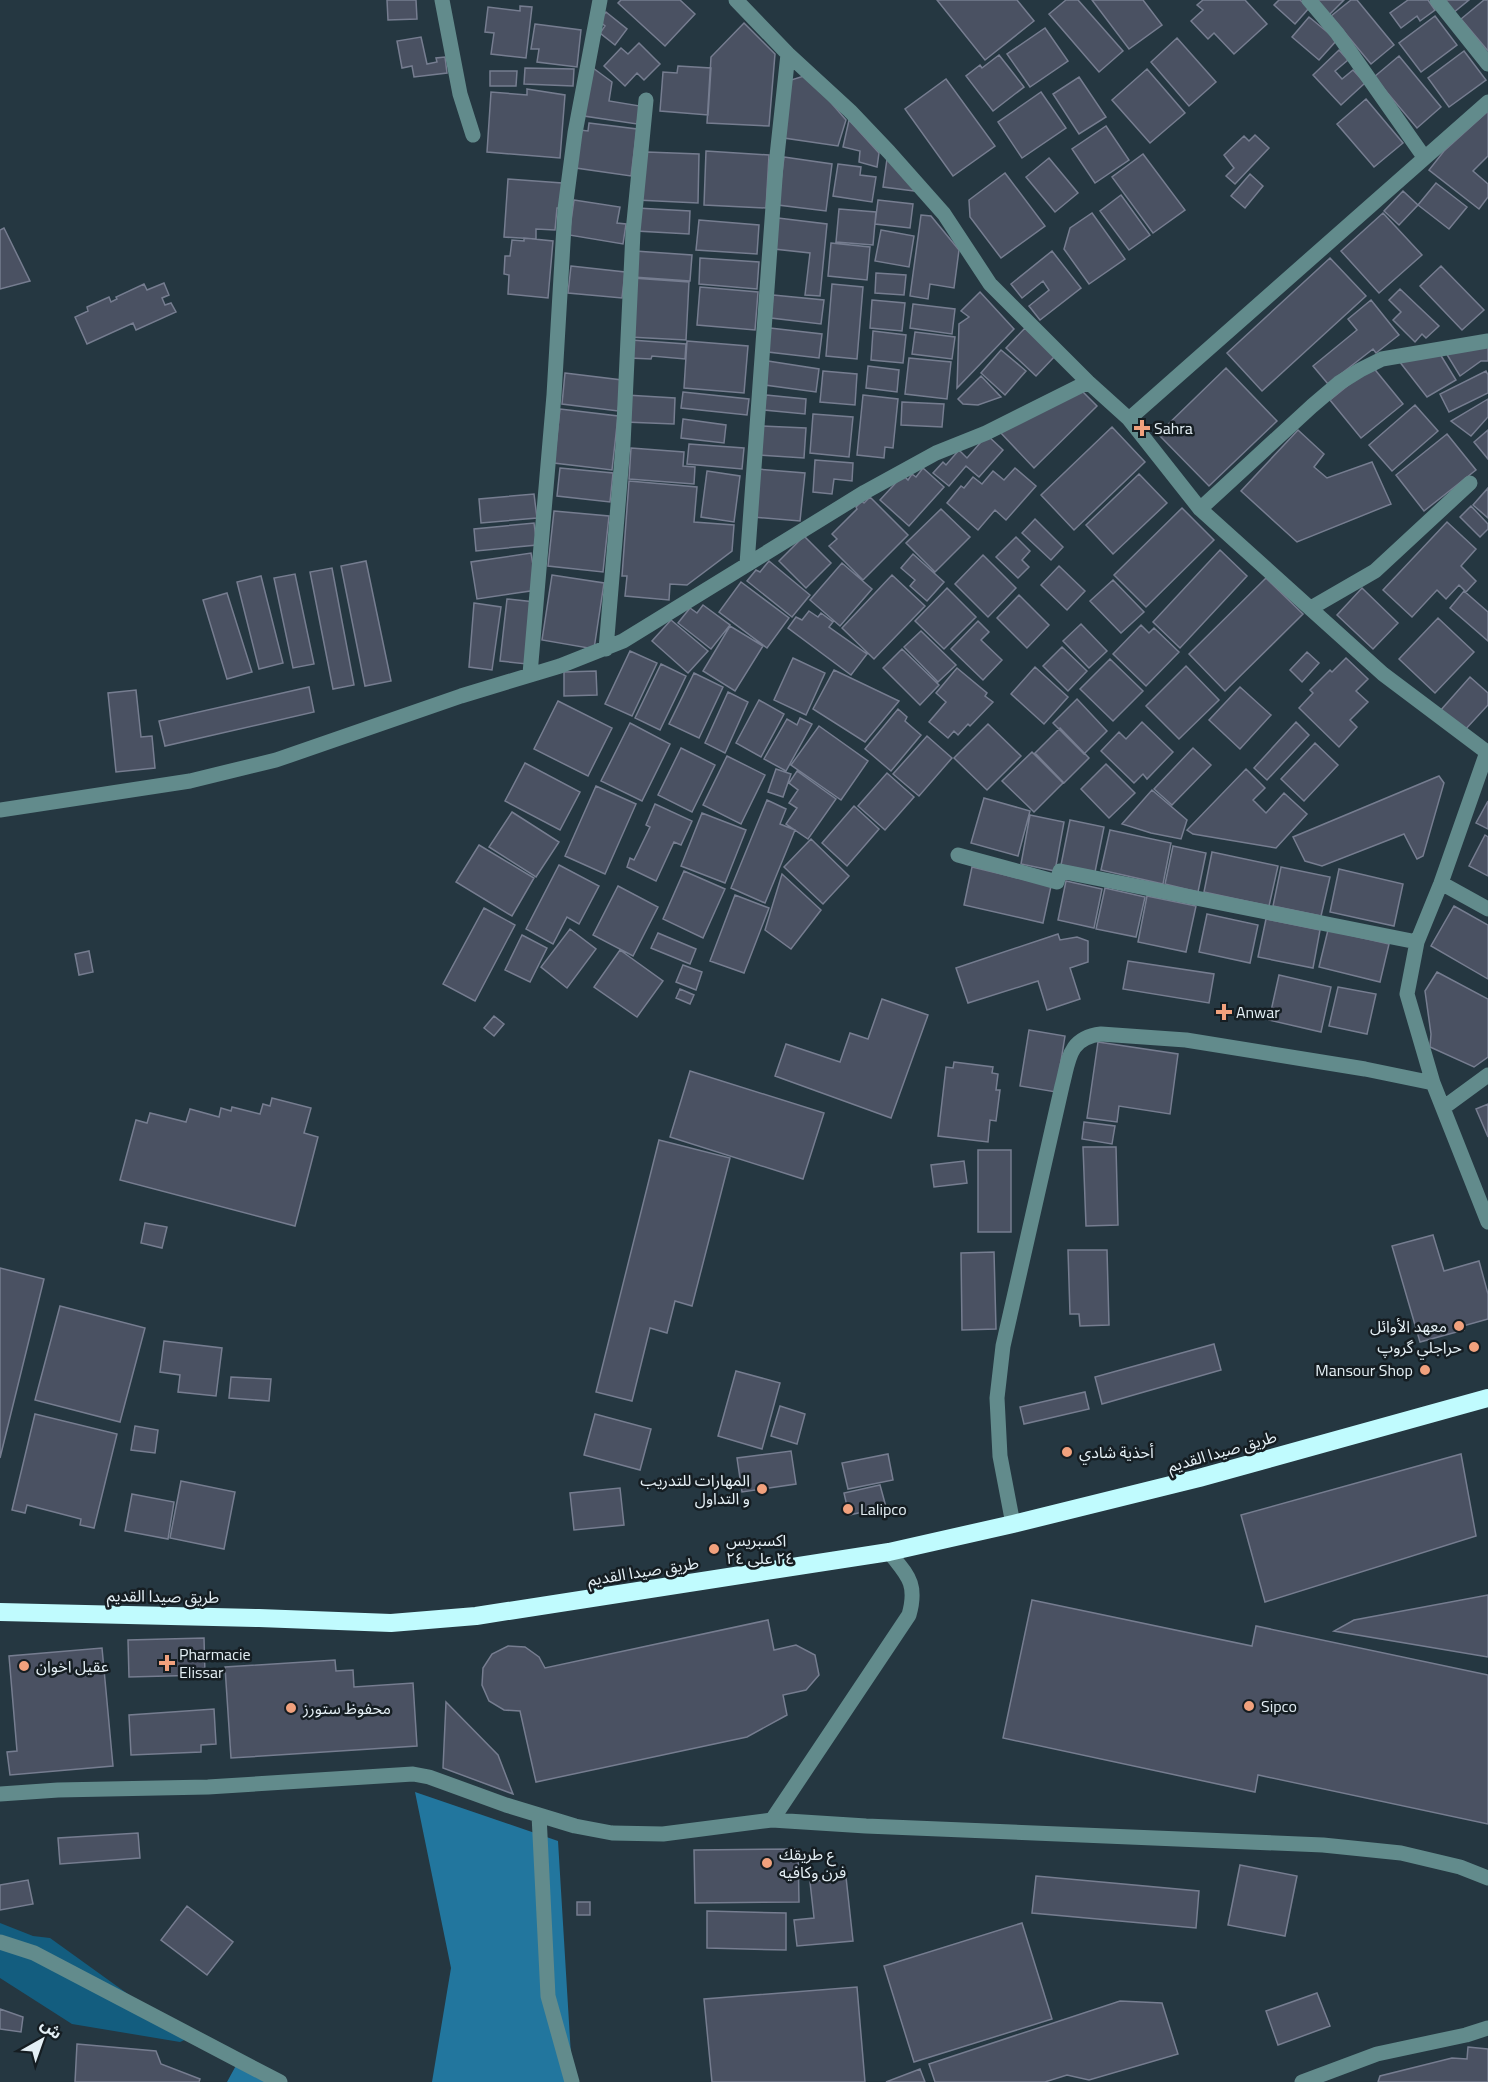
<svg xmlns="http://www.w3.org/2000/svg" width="1488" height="2082" font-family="'Titillium Web','Noto Sans Arabic',sans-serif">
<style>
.green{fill:#135d7f}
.forest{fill:#22769e}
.building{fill:#4a5162;stroke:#767d90;stroke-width:1.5}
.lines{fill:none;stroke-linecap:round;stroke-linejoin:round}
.minor{stroke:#628b8c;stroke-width:15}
.highway{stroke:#c0fbfe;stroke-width:18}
.poi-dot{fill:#f1a17d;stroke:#151d22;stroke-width:2}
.labels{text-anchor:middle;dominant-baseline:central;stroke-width:5;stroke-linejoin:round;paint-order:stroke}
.poi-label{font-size:16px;fill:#e4eff5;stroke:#151d22;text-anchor:start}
.street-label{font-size:16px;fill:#e4eff5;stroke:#151d22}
</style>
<rect width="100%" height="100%" fill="#253741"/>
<path class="green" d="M0 1923 33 1936 50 1938 189 2038 180 2042 72 2024 0 1978Z"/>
<path class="forest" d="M415 1792 558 1841 572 2072 575 2082H432L451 1968Z
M239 2060 267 2082H227Z"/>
<path class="building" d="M387 0H416L417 19 388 20Z
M621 0H680L695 14 665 46 618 3Z
M937 0H1017L1034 21 985 60Z
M1066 0H1078L1123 51 1099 72 1049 14Z
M1092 0H1143L1162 25 1129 49Z
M1203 0H1245L1267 24 1234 54 1214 33 1208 39 1191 21 1203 10 1197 5Z
M1279 0H1300L1309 8 1295 24 1274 5Z
M1315 0H1344L1329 15Z
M1351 0H1357L1394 45 1371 64 1331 16Z
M1408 0H1428L1435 10 1420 21 1417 16 1401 28 1390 13Z
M1443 0H1469L1453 13Z
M1484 0H1488V51L1461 19Z
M520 6 532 7 526 58 491 54 494 33 485 32 488 7 520 11Z
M606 12 627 29 615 45 600 33 605 26 599 21Z
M1435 16 1457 45 1421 72 1399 43Z
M1309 17 1337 40 1319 60 1292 37Z
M744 23 775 54 769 126 707 123 711 57Z
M535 24 581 30 577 67 537 62 539 49H531Z
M1045 28 1068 61 1030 87 1007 54Z
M421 37 427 64 437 62 436 58 445 57 447 73 414 77 412 66 402 68 397 41Z
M1177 38 1216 82 1189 106 1151 62Z
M639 43 660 64 644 80 637 73 625 86 604 66 621 48 628 54Z
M1339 50 1348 60 1335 71 1342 79 1353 70 1365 83 1341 105 1313 75Z
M1464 51 1486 80 1449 107 1428 78Z
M999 55 1024 87 993 111 966 76 980 65 982 68Z
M1399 56 1441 107 1417 128 1374 77Z
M678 66 711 68 708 115 660 111 663 72 677 73Z
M525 68 574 69 573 86 524 84Z
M593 68 612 82 609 101 640 106 637 124 584 116Z
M1147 69 1185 113 1150 143 1112 100Z
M490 71H517L516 86H490Z
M807 75 846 120 838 146 784 138 791 80Z
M1079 77 1106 117 1079 134 1053 94Z
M946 79 995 146 953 176 905 109Z
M527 89 565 95 560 158 487 152 491 92 527 95Z
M1041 92 1066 128 1022 158 998 122Z
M1366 99 1403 143 1374 167 1337 124Z
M1488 111V156L1473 171 1488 184V197L1479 209 1429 170 1444 151Z
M849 120 879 153 877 167 859 162 860 151 843 147Z
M589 123 637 129 631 176 576 168 580 130 588 131Z
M1106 126 1129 160 1095 183 1072 149Z
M1255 135 1269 148 1235 184 1226 176 1234 168 1224 155 1244 136 1249 141Z
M706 151 769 155 766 208 704 205Z
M647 152 699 154 698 203 637 200Z
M1143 154 1185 210 1153 233 1112 177Z
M784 157 832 164 826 211 778 205Z
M1049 158 1078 193 1055 212 1026 177Z
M887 159 922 192 883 187Z
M838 164 861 167 860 175 876 177 872 202 833 196Z
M1005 173 1045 226 1001 258 970 217 969 200Z
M1250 174 1263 186 1245 208 1231 196Z
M508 179 562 183 560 208H557L555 230 536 229V239L504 237Z
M1436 183 1467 207 1449 229 1418 205Z
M1403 191 1418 205 1399 225 1384 211Z
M1121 195 1150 235 1129 250 1100 211Z
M574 200 620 207 617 223 626 224 623 244 569 235Z
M878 200 913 204 910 228 875 224Z
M637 208 690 211 689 234 636 231Z
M839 209 876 212 873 245 836 242Z
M1092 213 1125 259 1089 284 1064 249 1070 228Z
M1383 213 1422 255 1379 293 1341 251Z
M921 215 931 216 959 250 954 288 930 284 928 299 910 296Z
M778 218 827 224 820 296 805 295 810 253 774 249Z
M699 220 759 225 757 254 696 250Z
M4 228 30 281 0 289V230Z
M881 230 914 236 909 267 875 261Z
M524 238 553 241 548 298 508 294 509 275 504 274 505 256H510L512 240 524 241Z
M831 243 870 247 867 280 828 276Z
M635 251 692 255 690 281 633 277Z
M1052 251 1081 288 1040 320 1029 306 1049 290 1043 281 1022 298 1011 284Z
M700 258 759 262 757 289 699 284Z
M1330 258 1366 296 1262 391 1227 353Z
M571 266 625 272 622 298 568 293Z
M1441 266 1484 310 1462 330 1420 286Z
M876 273 906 275 904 295 875 293Z
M632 278 689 282 686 340 629 337Z
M164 283 169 295 162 298 165 305 171 303 176 312 136 330 133 323 87 344 75 317 88 311 87 307 109 297 111 302 117 299 116 297 144 284 147 290Z
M832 284 863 287 857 359 826 356Z
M700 287 758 292 755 330 697 325Z
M1400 289 1439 326 1426 338 1422 334 1415 342 1393 320 1401 312 1389 300Z
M980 292 1014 329 957 388 959 324 969 317 961 311Z
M773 295 824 300 821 324 771 318Z
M872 300 905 303 902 331 870 328Z
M1371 300 1399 335 1376 353 1373 349 1328 384 1313 366 1357 330 1348 319Z
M913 304 955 309 952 334 910 328Z
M770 328 822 334 819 358 768 352Z
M1025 328 1055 356 1036 376 1006 348Z
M873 331 906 335 903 363 871 360Z
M915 332 955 337 952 359 912 354Z
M631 340 686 344 685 359 652 356 651 359 629 358Z
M687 341 748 346 744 393 684 388Z
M1488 345V361H1481L1460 376 1446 353Z
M1001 350 1026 371 1005 395 981 373Z
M1440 354 1456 380 1427 397 1399 361Z
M909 358 951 362 947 399 905 394Z
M768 361 819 369 816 392 765 385Z
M868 366 899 370 897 392 866 388Z
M1372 366 1403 404 1361 438 1330 400Z
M1226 368 1277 421 1209 486 1158 434Z
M823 371 857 374 855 405 820 402Z
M1486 371 1488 375V393L1449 412 1440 394Z
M565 373 622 380 618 411 562 404Z
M981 376 1001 397 978 405 963 404 958 399Z
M1080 389 1097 406 1034 468 999 431Z
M683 392 749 399 747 415 681 408Z
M626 395 675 398 674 424 625 422Z
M766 395 806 399 805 414 764 410Z
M863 395 898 399 893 448 885 447 884 458 857 455Z
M1488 399V417L1471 436 1451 421Z
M902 402 944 404 942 427 901 425Z
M1415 405 1438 431 1392 471 1369 445Z
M560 409 618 416 612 470 554 463Z
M813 414 853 417 849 457 810 453Z
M683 419 726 425 724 443 681 438Z
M761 426 806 428 804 458 759 455Z
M1112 427 1145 462 1074 530 1041 495Z
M1298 430 1324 454 1314 467 1327 478 1372 462 1391 504 1297 542 1241 491Z
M1488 430V459L1474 442Z
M1447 434 1476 470 1424 511 1396 475Z
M987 435 1003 450 979 477 966 466 949 486 933 473 943 462 946 465 959 450 967 458Z
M689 444 744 448 742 469 687 464Z
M631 448 684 452 683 466 695 467 694 484 629 479Z
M815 460 853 463 852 481 834 479 832 494 813 492Z
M560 468 613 473 610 502 557 496Z
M923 468 944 487 909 526 880 500 903 475 908 480 912 474 916 477Z
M1015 468 1036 486 1006 520 995 510 978 530 947 503 961 486 964 488 973 477 982 484 993 471 1004 480Z
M757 469 805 473 800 521 753 517Z
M707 471 740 476 734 522 701 517Z
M1139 474 1167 503 1113 554 1086 525Z
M629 481 697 487 694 522 734 525 732 551 687 585 670 584 669 600 625 596 627 576H622Z
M1488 488V518L1473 505Z
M534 494 537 518 481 523 479 499Z
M870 497 908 535 863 580 829 546 837 539 832 534 857 509 856 507 862 501 864 503Z
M1471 506 1488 524V529L1480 537 1460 517Z
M1182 508 1214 540 1146 607 1114 575Z
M941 509 970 537 935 572 906 543Z
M554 511 609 516 603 572 548 566Z
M1035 519 1063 547 1051 560 1022 533Z
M1447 522 1476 549 1461 566 1476 581 1466 592 1459 585 1446 599 1437 590 1412 617 1383 590Z
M534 523 537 545 476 551 474 529Z
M804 536 831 563 806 588 779 561Z
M1016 537 1030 551 1022 560 1029 567 1018 578 996 557Z
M1220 550 1247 576 1180 648 1153 622Z
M531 553 537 590 477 599 471 562Z
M913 554 944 582 927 601 910 586 915 580 901 568Z
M983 555 1016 588 988 617 955 584Z
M366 561 391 681 365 686 341 566Z
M769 561 810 595 792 617 747 581 756 570 760 572Z
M842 563 872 589 840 626 810 600Z
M1059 566 1085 591 1067 610 1041 585Z
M332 568 354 685 333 689 310 572Z
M295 574 314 664 293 668 274 578Z
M552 575 604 583 594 649 542 640Z
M892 575 925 606 874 659 842 628Z
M261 576 283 663 259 669 237 582Z
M1266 578 1303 614 1225 691 1189 654Z
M1113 580 1144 612 1121 633 1090 601Z
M741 582 789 618 767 648 719 612Z
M947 588 976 617 944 649 915 621Z
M1362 588 1398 623 1373 649 1337 615Z
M1464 591 1488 612V641L1450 608Z
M227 593 252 672 227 679 203 600Z
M1019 595 1049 625 1027 648 997 618Z
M507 599 535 602 527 664 500 661Z
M474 603 501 607 492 670 469 667Z
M703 605 730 625 711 649 678 623 690 608 697 613Z
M809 611 818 617 821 613 833 622 829 627 867 654 851 675 788 628 796 617 802 620Z
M1438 618 1474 652 1435 693 1399 659Z
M671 620 708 651 688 673 652 641Z
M978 621 989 632 981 640 1002 660 983 680 951 649Z
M1081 624 1107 651 1089 668 1063 641Z
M1141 625 1149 633 1154 628 1179 652 1146 686 1113 654Z
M730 626 763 646 735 691 703 671Z
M921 631 956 665 938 682 904 647Z
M1062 647 1087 671 1068 691 1043 666Z
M902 649 939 685 920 705 883 668Z
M630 651 657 663 632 716 605 704Z
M1307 652 1319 663 1302 682 1290 670Z
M793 658 825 673 806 715 774 700Z
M1346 658 1368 679 1356 691 1368 702 1350 720 1357 727 1339 747 1299 708 1313 693 1310 690 1330 670 1332 672Z
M1110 659 1143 691 1113 721 1080 689Z
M661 664 686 676 660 730 635 718Z
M1186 666 1219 700 1179 739 1146 706Z
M1035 667 1068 697 1044 724 1011 694Z
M957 668 987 693 985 696 993 702 970 726 968 724 958 735 954 731 948 738 929 722 946 702 936 693Z
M834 670 899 701 865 742 813 709Z
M596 671 597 695 564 696V672Z
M694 673 723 687 699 738 669 724Z
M1470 677 1488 693V705L1463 732 1440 711Z
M309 687 314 712 165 746 159 721Z
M1240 687 1271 715 1240 749 1209 720Z
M136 690 141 737 152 736 155 768 116 772 108 693Z
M728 692 748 702 725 753 705 743Z
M1077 699 1107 731 1084 754 1053 723Z
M759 700 784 714 761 757 736 743Z
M558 701 612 728 588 776 534 749Z
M898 709 907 717 905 721 921 735 891 771 865 749Z
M800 718 812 724 786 771 764 759 787 719 797 725Z
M1142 722 1173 752 1147 779 1143 774 1134 783 1101 751 1119 732 1126 739Z
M1296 722 1309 735 1267 780 1254 768Z
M630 723 670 744 642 801 601 781Z
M988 724 1021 756 987 790 954 758Z
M819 726 868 761 841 800 791 765Z
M1060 728 1089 758 1064 783 1035 753Z
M927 736 952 758 919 796 893 774Z
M1315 743 1338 765 1304 801 1281 779Z
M681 748 715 765 692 812 658 795Z
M1193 748 1211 765 1172 805 1154 789Z
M1032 752 1063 783 1034 812 1002 781Z
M727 756 765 775 741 824 703 805Z
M525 763 580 792 560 830 505 801Z
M1106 764 1135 793 1109 818 1081 789Z
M776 769 791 774 783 797 768 792Z
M1246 769 1265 788 1253 800 1266 813 1284 793 1307 814 1276 848 1193 834 1187 830Z
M797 771 836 799 808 839 786 824 797 808 789 803 798 790 789 783Z
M887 773 914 797 885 830 858 806Z
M1439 776 1444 783 1423 856 1417 859 1404 834 1322 866 1305 861 1293 837Z
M596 786 636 804 605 874 565 856Z
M1152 790 1187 820 1181 839 1151 833 1122 824Z
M984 798 1030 811 1018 856 971 843Z
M767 800 786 809 780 824 795 830 765 903 731 888Z
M1488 801V829L1476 823Z
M655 804 692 821 681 845 674 842 656 881 627 867 630 858 634 860 650 827 646 825Z
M854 806 879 829 847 866 822 843Z
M512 812 559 842 536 877 489 847Z
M702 813 746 830 725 883 681 866Z
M1030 815 1064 822 1055 871 1021 864Z
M1070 820 1104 827 1095 872 1061 865Z
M1110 830 1171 843 1163 884 1101 870Z
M1485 835 1488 837V876L1469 866Z
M811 839 849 876 823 904 784 867Z
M479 845 534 878 512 916 456 882Z
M1173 846 1206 853 1198 892 1165 884Z
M1212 852 1278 866 1269 906 1204 892Z
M559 865 599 886 579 924 567 917 553 944 526 929Z
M972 867 1051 886 1043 923 964 905Z
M1281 867 1330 877 1321 916 1273 906Z
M1339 869 1403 884 1394 926 1330 912Z
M684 871 725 889 703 938 663 919Z
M782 874 821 910 791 949 765 930Z
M1066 881 1102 889 1094 928 1058 920Z
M618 886 658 907 633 956 593 935Z
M1105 888 1145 897 1136 937 1096 929Z
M735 895 769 908 744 973 710 961Z
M1147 896 1196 906 1186 952 1138 942Z
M1454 906 1488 925V979L1431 946Z
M484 908 515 925 475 1001 443 984Z
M1207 914 1258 925 1250 963 1199 952Z
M1266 919 1320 930 1313 968 1258 957Z
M570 929 596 949 567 988 541 967Z
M1328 930 1389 944 1380 982 1319 967Z
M658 933 696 949 690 964 651 948Z
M1058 934 1060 940 1077 937 1088 941V962L1070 968 1080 999 1047 1010 1038 981 968 1003 956 968Z
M522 935 547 948 530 982 505 970Z
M620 950 663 981 637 1017 594 987Z
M89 951 93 972 79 975 75 954Z
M1128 961 1214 974 1209 1003 1123 989Z
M683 965 702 972 696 990 676 982Z
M1437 972 1488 999V1057L1474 1067 1430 1047 1431 1034 1425 991Z
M1279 975 1331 987 1321 1032 1269 1020Z
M1338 987 1376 994 1367 1034 1329 1026Z
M680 989 694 995 690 1004 676 998Z
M882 999 928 1015 891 1118 775 1076 786 1044 840 1062 850 1033 868 1039Z
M494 1016 504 1024 494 1036 484 1028Z
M1029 1030 1065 1036 1056 1092 1020 1086Z
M1098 1042 1178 1054 1170 1114 1119 1106 1117 1122 1087 1118Z
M954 1062 993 1067 992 1073 998 1074 996 1090H1000L996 1121 990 1120 988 1142 938 1136 946 1067 953 1068Z
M690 1071 824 1113 803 1179 670 1137Z
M272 1098 311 1108 304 1133 318 1137 295 1226 120 1180 136 1120 147 1123 150 1113 186 1122 190 1109 219 1117 221 1108 231 1111 232 1107 260 1114 263 1104 270 1106Z
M1488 1104V1137L1476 1109Z
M1084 1122 1115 1126 1112 1144 1082 1139Z
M659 1140 730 1158 692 1306 675 1301 667 1333 650 1328 632 1401 596 1392Z
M1083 1147H1116L1118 1225 1086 1226Z
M978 1150H1011V1232H978Z
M964 1161 967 1183 934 1187 931 1165Z
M145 1223 167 1227 162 1248 141 1243Z
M1433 1235 1444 1271 1479 1261 1488 1294V1319L1463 1326 1464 1330 1420 1342 1392 1246Z
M1068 1250H1107L1109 1325 1080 1326 1079 1314H1070Z
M994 1252 996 1329 962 1330 961 1253Z
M0 1268 44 1279 0 1458Z
M60 1306 145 1328 120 1422 35 1400Z
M164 1341 222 1348 216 1396 178 1392 180 1375 160 1372Z
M1214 1344 1221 1370 1102 1404 1095 1377Z
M736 1371 780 1383 762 1449 718 1436Z
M231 1377 271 1379 269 1401 229 1398Z
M1085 1392 1089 1409 1024 1424 1020 1407Z
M780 1406 805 1414 797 1444 771 1436Z
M35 1414 117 1434 94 1528 80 1525 81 1519 27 1505 25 1513 12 1510Z
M595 1414 651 1429 640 1470 584 1455Z
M135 1426 158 1430 155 1453 131 1450Z
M791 1451 796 1484 742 1492 737 1458Z
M888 1454 893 1480 848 1489 842 1463Z
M1461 1454 1476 1536 1265 1602 1241 1515Z
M181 1481 235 1492 224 1549 170 1538Z
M880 1485 886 1507 849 1515 844 1493Z
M620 1488 624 1525 574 1530 570 1493Z
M132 1494 174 1502 168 1539 125 1531Z
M1488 1595V1657L1334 1631 1354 1620Z
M1032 1600 1252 1646 1256 1626 1488 1675V1824L1258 1775 1255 1792 1003 1738Z
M768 1620 774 1650 796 1645 815 1655 819 1675 806 1690 783 1695 787 1715 747 1737 536 1782 520 1711 504 1710 489 1701 482 1685 483 1668 492 1654 508 1646 525 1647 539 1657 545 1668Z
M204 1638 205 1675 129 1677 128 1640Z
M102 1648 113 1766 10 1775 7 1752 17 1751 9 1656Z
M335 1660 336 1671 353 1670 354 1687 413 1683 417 1746 231 1758 225 1667Z
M446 1702 498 1755 513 1794 443 1768Z
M214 1709 216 1744 201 1745V1752L131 1755 129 1715Z
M138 1833 140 1858 60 1864 58 1838Z
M798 1849 799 1902 695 1903 694 1850Z
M1240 1865 1297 1876 1285 1936 1228 1925Z
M1036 1876 1199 1891 1196 1928 1032 1913Z
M846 1877 853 1941 797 1946 794 1920 814 1918 810 1882Z
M28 1880 33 1904 0 1910V1885Z
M577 1902H590V1915H577Z
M187 1906 233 1942 207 1975 161 1940Z
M707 1911 786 1913V1950L707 1948Z
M1022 1923 1052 2019 914 2062 884 1966Z
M857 1987 865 2082H712L704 1999Z
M1317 1993 1330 2026 1278 2045 1266 2011Z
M1120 2001 1162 2003 1178 2054 1089 2080 1067 2075 1045 2082H935L929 2064Z
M0 2009 23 2017 21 2032 0 2029Z
M77 2044 156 2051 161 2064 200 2079 199 2082H75Z
M1468 2047 1488 2049V2082H1378L1380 2076 1452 2058 1467 2059Z
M920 2069 925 2082H886Z"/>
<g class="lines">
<path class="minor" d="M442 0 460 94 473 135
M736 0 788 54 850 111 889 152 944 214 990 284 1088 382 1129 419 1200 509 1383 674 1488 753
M1309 0 1337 33 1424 157
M1437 0 1488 64
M1129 419 1488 102
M1200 509 1312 406 1339 383 1360 370 1382 359 1488 341
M747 564 776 165 788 54
M1311 608 1375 571 1470 483
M606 649 623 445 633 232 646 100
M530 674 554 395 565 209 575 133 600 0
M1487 752 1441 883 1417 942 1407 994 1433 1083 1488 1222
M0 810 190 781 276 760 461 696 560 666 623 641 865 492 936 453 986 433 1088 382
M958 855 1057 882 1060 871 1417 942
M1441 883 1488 909
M1443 1108 1488 1075
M1013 1524 1000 1456 997 1398 1003 1346 1062 1086C1069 1060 1068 1038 1101 1034L1186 1040 1365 1069 1433 1083
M0 1794 58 1790 208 1787 413 1774 429 1777 506 1805 575 1826 612 1833 663 1834 772 1820 866 1826 1323 1845 1401 1853 1460 1867 1488 1878
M539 1815 548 1996 572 2082
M772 1820 909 1615C918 1583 907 1575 889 1552
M0 1942 34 1953 280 2082
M1302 2082 1377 2054 1466 2035 1488 2028"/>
<path class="highway" d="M0 1612 259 1618 391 1623 476 1616 889 1552 1013 1524 1199 1478 1488 1398"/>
</g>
<g class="poi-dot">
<path d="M1139 419h6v6h6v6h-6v6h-6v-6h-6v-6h6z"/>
<path d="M1221 1003h6v6h6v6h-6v6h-6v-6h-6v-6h6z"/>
<circle cx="1459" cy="1326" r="6"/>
<circle cx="1474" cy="1347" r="6"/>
<circle cx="1425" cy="1370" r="6"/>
<circle cx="1067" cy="1452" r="6"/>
<circle cx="762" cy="1489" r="6"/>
<circle cx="848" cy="1509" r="6"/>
<circle cx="714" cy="1549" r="6"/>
<path d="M164 1654h6v6h6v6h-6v6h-6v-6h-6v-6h6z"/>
<circle cx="24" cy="1666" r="6"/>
<circle cx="1249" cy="1706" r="6"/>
<circle cx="291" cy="1708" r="6"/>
<circle cx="767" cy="1863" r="6"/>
</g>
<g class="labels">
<g class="poi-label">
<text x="1154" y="428">Sahra</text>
<text x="1236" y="1012">Anwar</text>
<text x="1447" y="1326" text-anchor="end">معهد الأوائل</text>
<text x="1462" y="1347" text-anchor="end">حراجلي گروپ</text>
<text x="1413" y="1370" text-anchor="end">Mansour Shop</text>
<text x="1079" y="1452">أحذية شادي</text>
<text x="750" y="1480" text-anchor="end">المهارات للتدريب<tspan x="750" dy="18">و التداول</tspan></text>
<text x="860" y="1509">Lalipco</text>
<text x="726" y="1540">اكسبريس<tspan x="726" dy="18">٢٤ على ٢٤</tspan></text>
<text x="179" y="1654">Pharmacie<tspan x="179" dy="18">Elissar</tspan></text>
<text x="36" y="1666">عقيل اخوان</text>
<text x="1261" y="1706">Sipco</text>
<text x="303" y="1708">محفوظ ستورز</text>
<text x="779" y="1854">ع طريقك<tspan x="779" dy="18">فرن وكافيه</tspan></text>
</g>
<g class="street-label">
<text transform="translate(1222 1451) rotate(-16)">طريق صيدا القديم</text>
<text transform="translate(643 1571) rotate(-9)">طريق صيدا القديم</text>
<text transform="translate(163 1596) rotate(1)">طريق صيدا القديم</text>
</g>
</g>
<g transform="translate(42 2040) rotate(40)" stroke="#151d22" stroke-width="4.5" paint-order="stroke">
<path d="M0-4.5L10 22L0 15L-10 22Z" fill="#e4eff5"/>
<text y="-9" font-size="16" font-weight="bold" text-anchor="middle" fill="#e4eff5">ش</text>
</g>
</svg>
